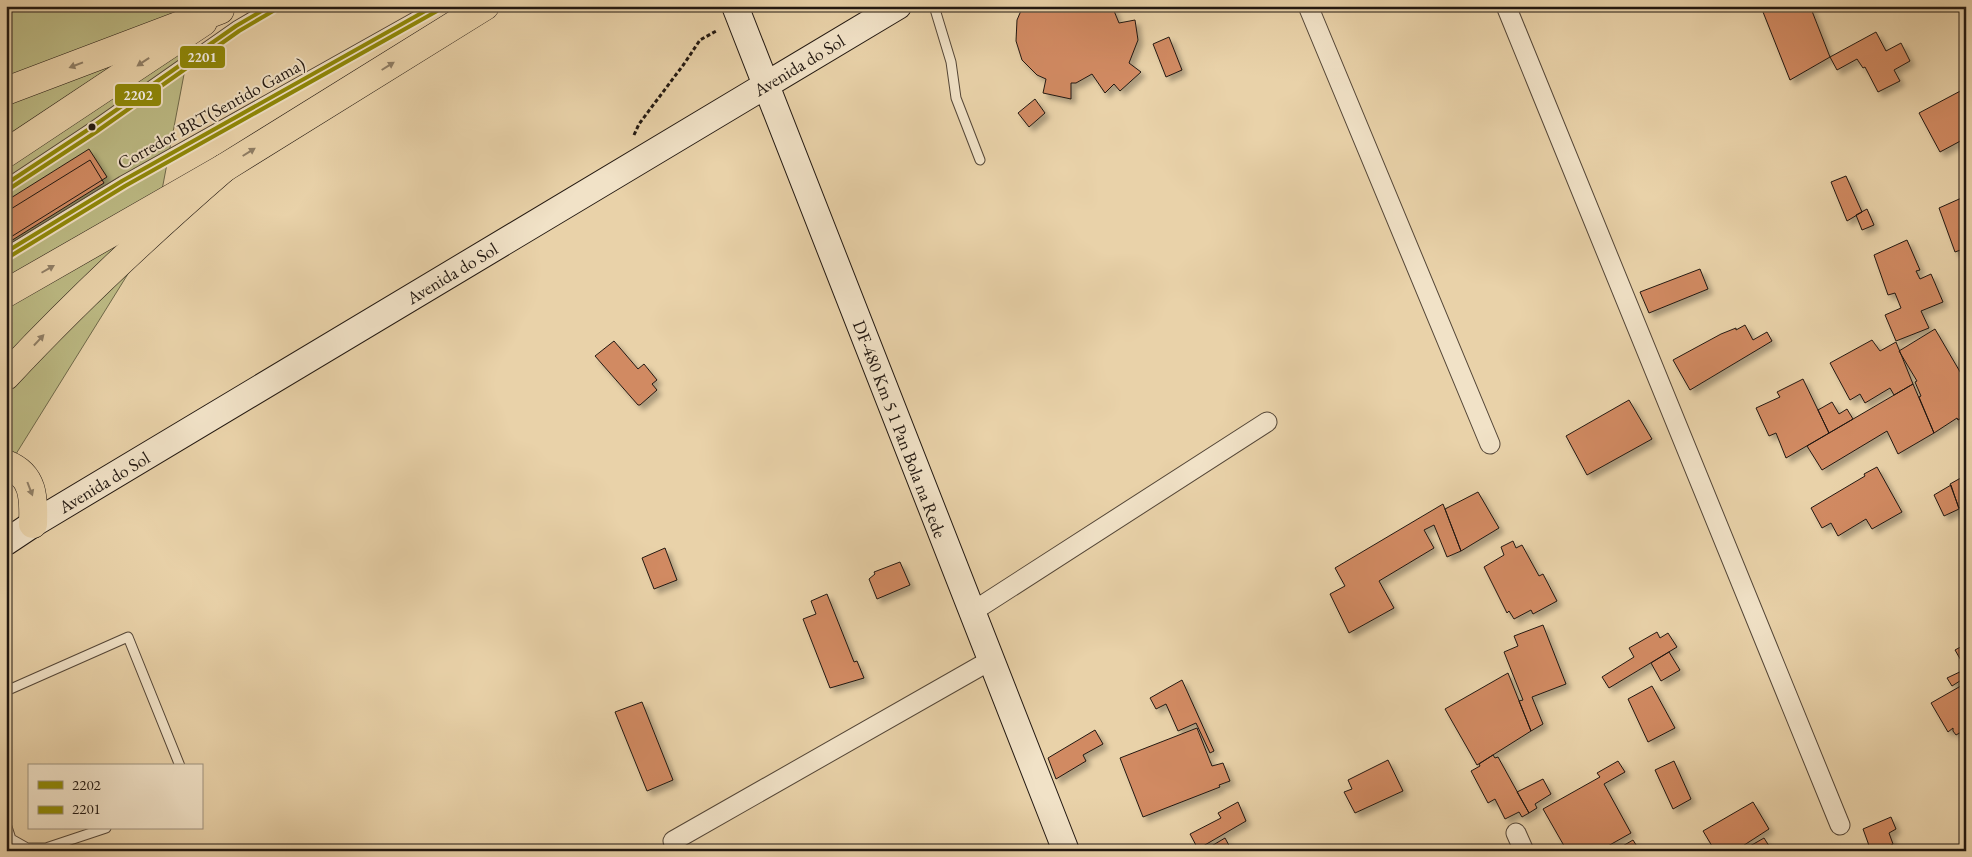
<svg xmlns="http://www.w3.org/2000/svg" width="1972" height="857" font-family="'EB Garamond',serif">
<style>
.green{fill:#bcba84;stroke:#6f694a}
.building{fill:#d18a62;stroke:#221811;filter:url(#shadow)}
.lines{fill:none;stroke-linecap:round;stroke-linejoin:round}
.lane-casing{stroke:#544637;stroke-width:11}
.street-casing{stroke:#544637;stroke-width:21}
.secondary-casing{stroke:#221811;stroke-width:28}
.primary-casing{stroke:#221811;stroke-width:29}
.highway-casing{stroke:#221811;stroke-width:29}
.path{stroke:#221811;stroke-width:3;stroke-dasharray:4 2.5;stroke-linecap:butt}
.lane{stroke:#f1e2c7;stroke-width:9}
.street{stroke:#f1e2c7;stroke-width:19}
.secondary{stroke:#f1e2c7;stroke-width:26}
.primary{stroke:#e9d2a9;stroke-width:28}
.highway{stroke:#e9d2a9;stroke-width:28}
.bus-1-casing{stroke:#f1e2c7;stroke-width:8}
.bus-2-casing{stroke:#f1e2c7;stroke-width:8}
.bus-1{stroke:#908a08;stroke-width:4}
.bus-2{stroke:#908a08;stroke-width:4}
.oneway{fill:#8f7e65}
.bus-dot{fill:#221811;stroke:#f1e2c7;stroke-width:2}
.labels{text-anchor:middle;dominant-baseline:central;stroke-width:4;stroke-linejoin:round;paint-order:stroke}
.street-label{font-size:18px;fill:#221811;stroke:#f1e2c7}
.line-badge{stroke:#f1e2c7;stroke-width:2}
.badge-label{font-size:14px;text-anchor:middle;font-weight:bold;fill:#fff}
</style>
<defs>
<filter id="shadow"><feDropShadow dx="4.5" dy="4.5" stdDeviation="2.5" flood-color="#0004"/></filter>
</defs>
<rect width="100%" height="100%" fill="#e9d2a9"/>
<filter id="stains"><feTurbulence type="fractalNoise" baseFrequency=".004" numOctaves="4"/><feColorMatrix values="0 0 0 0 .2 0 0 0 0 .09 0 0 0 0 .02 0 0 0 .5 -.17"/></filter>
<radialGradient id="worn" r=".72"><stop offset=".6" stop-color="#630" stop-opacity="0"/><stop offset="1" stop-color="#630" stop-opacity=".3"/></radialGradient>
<path class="green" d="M6 6H197L154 232 6 470Z"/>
<path class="building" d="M1023 6H1112L1119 23 1135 20 1138 40 1129 63 1141 72 1120 91 1114 84 1105 93 1092 74 1076 83H1071V99L1043 93 1046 79 1037 75 1022 60 1016 41 1017 20Z
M1777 6H1810L1830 57 1790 80 1763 12Z
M1876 32 1886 51 1901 43 1910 61 1894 70 1900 81 1878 92 1865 67 1863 68 1857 59 1837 70 1830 57Z
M1169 37 1182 70 1166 77 1153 44Z
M1966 88V138L1940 152 1919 113Z
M1035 99 1045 113 1029 127 1018 113Z
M89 149 107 177 6 240V201Z
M90 160 104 183 6 244V212Z
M1846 176 1862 212 1847 221 1831 182Z
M1966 196V248L1955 252 1939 208Z
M1867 209 1874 225 1862 230 1856 215Z
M1907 240 1920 270 1916 271 1920 279 1931 274 1943 302 1921 311 1929 328 1896 341 1885 315 1901 308 1895 293 1888 295 1874 255Z
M1700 269 1708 289 1649 313 1640 292Z
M1745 325 1753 340 1767 332 1772 341 1690 390 1673 360 1721 334 1736 328V330Z
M1935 329 1966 382V415L1958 420 1957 418 1934 433 1919 397 1921 396 1915 382 1917 381 1899 351Z
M1872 340 1880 351 1896 342 1913 384 1894 395 1890 388 1865 403 1860 394 1850 400 1830 363Z
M614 341 638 369 644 364 657 380 652 384 657 390 640 405H638L595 356Z
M1803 379 1829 433 1786 458 1776 433 1769 436 1756 408 1780 397 1777 392Z
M1913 384 1934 433 1898 454 1887 431 1822 470 1807 446Z
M1629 400 1652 439 1587 475 1566 436Z
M1832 402 1839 414 1847 409 1853 419 1829 433 1818 410Z
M1877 467 1902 512 1872 529 1866 519 1838 536 1831 523 1822 528 1811 508 1865 476 1864 474Z
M1966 475V511L1963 506 1959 508 1950 484Z
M1951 485 1959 509 1944 516 1934 495Z
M1478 492 1499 528 1461 551 1445 509Z
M1443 504 1461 551 1447 557 1434 525 1424 530 1434 548 1379 581 1394 608 1349 633 1330 594 1345 586 1335 568Z
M1513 541 1516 548 1522 545 1539 576 1543 574 1557 601 1533 614 1531 610 1514 619 1509 611 1507 613 1484 567 1504 555 1501 547Z
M665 548 677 580 654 589 642 558Z
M900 562 910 585 877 599 869 579 875 574 874 572Z
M827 594 854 662 857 661 864 678 830 688 803 619 816 614 811 601Z
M1543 625 1566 684 1532 697 1543 724 1531 731 1519 701 1523 700 1504 652 1518 646 1514 636Z
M1657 632 1660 638 1668 633 1677 647 1609 688 1602 677 1634 657 1629 648Z
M1966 644V677L1952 686 1947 678 1966 669 1955 650Z
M1669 652 1680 670 1661 681 1651 663Z
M1508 673 1531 731 1477 765 1445 709Z
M1182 680 1214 751 1210 753 1196 723 1178 731 1166 704 1156 709 1150 698Z
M1966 683V733L1963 731 1956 735 1953 731V728L1948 732 1931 703Z
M1652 686 1675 728 1648 742 1628 699Z
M642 702 673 780 647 791 615 712Z
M1197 728 1212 766 1223 763 1230 781 1219 785 1220 787 1143 817 1120 758Z
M1095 730 1103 744 1083 755 1086 761 1056 779 1048 758Z
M1493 755 1495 758 1498 757 1529 813 1522 817 1519 812 1505 819 1495 799 1488 803 1471 771 1480 766 1479 764Z
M1388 760 1403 791 1355 813 1344 792 1352 789 1348 780Z
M1618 761 1625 772 1604 784 1631 833 1599 851H1567L1543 809 1600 777 1597 773Z
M1674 761 1691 799 1673 809 1655 770Z
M1543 779 1551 794 1535 804 1537 808 1529 813 1517 792Z
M1238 802 1246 821 1198 849 1190 834 1221 818 1218 813Z
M1753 802 1769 829 1735 851H1715L1703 831Z
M1891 817 1896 829 1889 833 1893 844 1880 851H1871L1863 829Z
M1225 838 1232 851H1203Z
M1764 838 1771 849 1753 851 1750 846Z
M1633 840 1640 851H1614Z"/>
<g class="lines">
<g class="lane-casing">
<path id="lane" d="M934 6 951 62 956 98 980 160
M6 184 92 127 236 26 270 6
M6 252 122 181 434 6
M6 691 128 637 180 766
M6 824 11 839 27 848H46L106 828"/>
</g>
<g class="street-casing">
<path id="street" d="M1308 6 1490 444
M1506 6 1840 825
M972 612 1267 422
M1516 833 1524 851
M673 841 991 660"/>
</g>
<g class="secondary-casing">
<path id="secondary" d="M735 6 1066 851
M6 542 33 524 898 6"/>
</g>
<g class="primary-casing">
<path id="primary" d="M6 153 203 22
M6 293 224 168 485 6"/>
</g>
<g class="highway-casing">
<path id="highway" d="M6 91 220 10
M6 376C75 302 148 234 224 168
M6 464C34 475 34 498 33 524"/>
</g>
<path class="path" d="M634 135 639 124 684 64 700 40 718 30"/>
<use href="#lane" class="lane"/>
<use href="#street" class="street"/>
<use href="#secondary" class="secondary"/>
<use href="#primary" class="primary"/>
<use href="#highway" class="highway"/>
<g class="bus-1-casing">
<path id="bus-1" d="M6 184 92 127 236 26 270 6
M6 252 122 181 434 6"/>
</g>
<g class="bus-2-casing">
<path id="bus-2" d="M9 189 96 132 239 31 273 11
M9 257 125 186 437 11"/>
</g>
<use href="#bus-1" class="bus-1"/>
<use href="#bus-2" class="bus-2"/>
</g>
<defs><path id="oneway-solid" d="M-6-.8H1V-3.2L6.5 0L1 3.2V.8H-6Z" transform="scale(1.25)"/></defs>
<g class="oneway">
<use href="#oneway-solid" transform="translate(143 62) rotate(146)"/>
<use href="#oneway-solid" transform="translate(76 65) rotate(159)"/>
<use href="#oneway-solid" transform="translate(388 66) rotate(-32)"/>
<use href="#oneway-solid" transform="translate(249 152) rotate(-32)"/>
<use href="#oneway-solid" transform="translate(48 269) rotate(-30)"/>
<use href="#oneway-solid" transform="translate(39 340) rotate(-47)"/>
<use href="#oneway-solid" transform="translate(30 489) rotate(69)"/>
</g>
<circle class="bus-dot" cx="92" cy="127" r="4.5"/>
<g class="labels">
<g class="street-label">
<text transform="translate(799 65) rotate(-31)">Avenida do Sol</text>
<text transform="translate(211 113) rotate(-29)">Corredor BRT(Sentido Gama)</text>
<text transform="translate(452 273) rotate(-31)">Avenida do Sol</text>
<text transform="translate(900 429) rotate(69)">DF-480 Km 5 1 Pan Bola na Rede</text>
<text transform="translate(104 482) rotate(-31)">Avenida do Sol</text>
</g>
</g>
<g class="line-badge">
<rect x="179" y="45" width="47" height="24" rx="5" fill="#908a08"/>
<rect x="114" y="83" width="48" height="24" rx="5" fill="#908a08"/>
</g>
<g class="badge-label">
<text x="202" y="62">2201</text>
<text x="138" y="100">2202</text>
</g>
<rect width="1972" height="857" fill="none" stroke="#e9d2a9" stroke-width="25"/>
<rect x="8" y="8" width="1957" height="842" fill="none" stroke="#221811" stroke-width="2.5"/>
<rect x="12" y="12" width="1947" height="832" fill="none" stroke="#221811"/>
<rect x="28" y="764" width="175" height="65" fill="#f1e2c7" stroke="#9e917e"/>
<rect x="38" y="781" width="25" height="8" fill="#908a08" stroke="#9e917e"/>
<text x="72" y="790" font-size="15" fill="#221811">2202</text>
<rect x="38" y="806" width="25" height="8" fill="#908a08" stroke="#9e917e"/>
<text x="72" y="814" font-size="15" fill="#221811">2201</text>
<rect width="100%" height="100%" filter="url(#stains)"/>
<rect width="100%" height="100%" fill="url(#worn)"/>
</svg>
